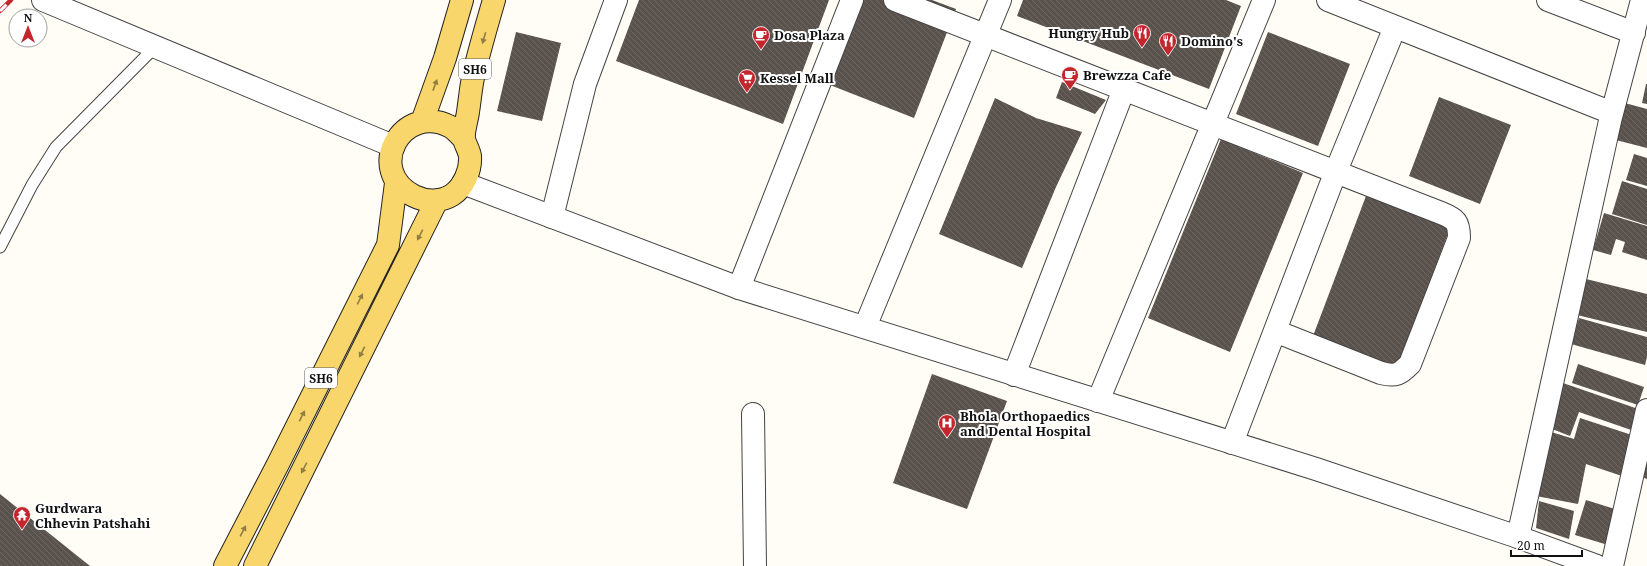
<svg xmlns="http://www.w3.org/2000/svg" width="1647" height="566" font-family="'Noto Serif',serif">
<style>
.building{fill:url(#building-back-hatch)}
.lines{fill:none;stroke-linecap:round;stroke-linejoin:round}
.service-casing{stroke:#444;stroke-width:13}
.minor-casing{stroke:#444;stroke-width:24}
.tertiary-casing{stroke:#444;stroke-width:24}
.primary-casing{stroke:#222;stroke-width:24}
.service{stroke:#fff;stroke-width:11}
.minor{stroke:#fff;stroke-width:22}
.tertiary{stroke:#fff;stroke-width:22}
.primary{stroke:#f9d66b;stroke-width:22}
.rail-casing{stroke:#c4262e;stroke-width:4.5}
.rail{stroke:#fff;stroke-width:3;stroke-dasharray:9;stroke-linecap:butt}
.oneway{fill:#917d42}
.labels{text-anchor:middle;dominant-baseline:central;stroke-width:4;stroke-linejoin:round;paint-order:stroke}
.shield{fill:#fff;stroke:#585858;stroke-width:1}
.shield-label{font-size:12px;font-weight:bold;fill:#111}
.poi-label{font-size:13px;font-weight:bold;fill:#111;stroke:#fff;text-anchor:start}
</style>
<defs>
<pattern id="building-back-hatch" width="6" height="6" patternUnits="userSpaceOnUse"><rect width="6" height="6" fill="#5a524d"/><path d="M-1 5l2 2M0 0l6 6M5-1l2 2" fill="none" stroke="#6d6662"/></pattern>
</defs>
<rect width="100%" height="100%" fill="#fffdf5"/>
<path class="building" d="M639 0H829L783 124 616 61Z
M863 0H932L956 9 914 118 830 85Z
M1023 0H1226L1241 6 1209 89 1017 16Z
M516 32 561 43 542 121 497 111Z
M1268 32 1350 64 1318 146 1236 114Z
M1062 82 1106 100 1095 114 1056 98Z
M1646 84H1647V104L1642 103Z
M1439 97 1511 125 1480 204 1409 176Z
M995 98 1036 118 1082 132 1056 187 1022 268 939 234Z
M1621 102 1647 109V148L1612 139Z
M1221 139 1303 173 1230 352 1148 318Z
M1634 154 1647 158V186L1626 180Z
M1622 181 1647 189V225L1612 214Z
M1366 196 1450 228 1395 375 1310 344Z
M1604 213 1647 226V260L1622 252 1625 242 1616 239 1611 255 1593 250Z
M1586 279 1647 294V332L1577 315Z
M1579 318 1647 337V357L1645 365 1571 344Z
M1578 364 1644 387 1638 405 1572 383Z
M932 374 1007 401 967 509 893 483Z
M1563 383 1644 411 1637 432 1579 412 1570 436 1547 427Z
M1580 418 1641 438 1628 478 1586 464 1578 504 1536 496 1548 431 1574 439Z
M1647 461V479L1642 477Z
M0 494 90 566H0Z
M1586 500 1618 510 1608 545 1575 535Z
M1539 501 1574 511 1569 539 1536 528Z"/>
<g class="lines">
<g class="service-casing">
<path id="service" d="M0 247 32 185 56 147 155 47"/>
</g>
<g class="minor-casing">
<path id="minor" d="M43 0 393 146
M895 0 1441 213C1456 219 1459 222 1459 238L1410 364C1400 374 1396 377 1381 373L1275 331
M1328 0 1612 113
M1548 0 1634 33
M552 217 585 84 616 0
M739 288 852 0
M865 327 1000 0
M1014 375 1124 89
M1098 401 1264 0
M753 414 755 566
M1232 443 1336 171 1395 27
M1518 537 1610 121 1642 0
M1612 566 1647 410"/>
</g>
<g class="tertiary-casing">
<path id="tertiary" d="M463 183 739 288 1316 469 1518 537 1597 566"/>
</g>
<g class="primary-casing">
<path id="primary" d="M422 122 445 58 462 0
M464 139C460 135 456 130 451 127 402 101 364 171 414 196 426 202 441 202 452 195 464 187 471 170 470 156 469 150 465 144 464 139 463 131 467 120 468 112 470 99 471 85 474 73 480 48 487 24 494 0
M225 566 277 466 388 245 396 183
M255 566 437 200"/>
</g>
<use href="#service" class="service"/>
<use href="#minor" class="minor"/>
<use href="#tertiary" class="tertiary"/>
<use href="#primary" class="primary"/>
<g class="rail-casing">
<path id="rail" d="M0 11 11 0"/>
</g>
<use href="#rail" class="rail"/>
</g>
<defs><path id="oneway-solid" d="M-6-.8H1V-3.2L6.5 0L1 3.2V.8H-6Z"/></defs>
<g class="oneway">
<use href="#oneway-solid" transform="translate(484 38) rotate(106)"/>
<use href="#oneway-solid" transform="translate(435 85) rotate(-70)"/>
<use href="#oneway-solid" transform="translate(420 235) rotate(117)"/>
<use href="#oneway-solid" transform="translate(360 299) rotate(-63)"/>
<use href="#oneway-solid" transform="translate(362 352) rotate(117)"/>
<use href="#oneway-solid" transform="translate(302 416) rotate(-63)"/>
<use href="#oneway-solid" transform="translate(304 468) rotate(117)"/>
<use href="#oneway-solid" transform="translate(243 531) rotate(-62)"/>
</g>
<defs>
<g id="restaurant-pin" transform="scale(0.9)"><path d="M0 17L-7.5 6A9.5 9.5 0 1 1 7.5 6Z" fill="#c4262e" stroke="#fff"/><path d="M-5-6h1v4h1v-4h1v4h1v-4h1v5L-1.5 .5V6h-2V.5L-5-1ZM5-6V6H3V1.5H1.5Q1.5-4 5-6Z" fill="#fff"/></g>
<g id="cafe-pin" transform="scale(0.9)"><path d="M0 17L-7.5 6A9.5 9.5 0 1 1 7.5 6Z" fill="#c4262e" stroke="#fff"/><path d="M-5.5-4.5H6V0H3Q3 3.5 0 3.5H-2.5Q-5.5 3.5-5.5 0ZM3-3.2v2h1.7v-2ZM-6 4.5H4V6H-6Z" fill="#fff"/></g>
<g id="supermarket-pin" transform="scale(0.9)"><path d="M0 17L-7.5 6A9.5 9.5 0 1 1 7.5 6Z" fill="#c4262e" stroke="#fff"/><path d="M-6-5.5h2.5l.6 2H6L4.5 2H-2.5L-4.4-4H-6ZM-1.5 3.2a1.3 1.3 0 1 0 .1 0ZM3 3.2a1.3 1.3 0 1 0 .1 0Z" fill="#fff"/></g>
<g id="hospital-pin" transform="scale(0.9)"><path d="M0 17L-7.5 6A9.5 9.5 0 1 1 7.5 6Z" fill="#c4262e" stroke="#fff"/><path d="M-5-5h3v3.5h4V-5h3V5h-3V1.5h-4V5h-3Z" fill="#fff"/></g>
<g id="temple-pin" transform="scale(0.9)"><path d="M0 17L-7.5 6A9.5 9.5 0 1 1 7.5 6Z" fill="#c4262e" stroke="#fff"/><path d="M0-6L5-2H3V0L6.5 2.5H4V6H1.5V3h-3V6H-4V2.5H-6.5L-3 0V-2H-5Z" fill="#fff"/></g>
</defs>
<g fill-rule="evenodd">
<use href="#restaurant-pin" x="1142" y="33"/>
<use href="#cafe-pin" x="761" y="35"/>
<use href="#restaurant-pin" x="1168" y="41"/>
<use href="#cafe-pin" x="1070" y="75"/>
<use href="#supermarket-pin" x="747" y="78"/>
<use href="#hospital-pin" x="947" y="423"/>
<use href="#temple-pin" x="22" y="515"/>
</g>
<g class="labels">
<g class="shield">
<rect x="459" y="59" width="32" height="20" rx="3"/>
<rect x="305" y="368" width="32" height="20" rx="3"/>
</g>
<g class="shield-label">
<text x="475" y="69">SH6</text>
<text x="321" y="378">SH6</text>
</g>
<g class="poi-label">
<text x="1129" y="33" text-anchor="end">Hungry Hub</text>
<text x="774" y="35">Dosa Plaza</text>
<text x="1181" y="41">Domino's</text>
<text x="1083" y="75">Brewzza Cafe</text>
<text x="760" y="78">Kessel Mall</text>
<text x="960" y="416">Bhola Orthopaedics<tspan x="960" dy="15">and Dental Hospital</tspan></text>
<text x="35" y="508">Gurdwara<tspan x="35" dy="15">Chhevin Patshahi</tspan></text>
</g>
</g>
<g transform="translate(28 28)"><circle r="19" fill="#ffffff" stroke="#a0a0a0"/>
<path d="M0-3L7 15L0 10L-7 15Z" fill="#c4262e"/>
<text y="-6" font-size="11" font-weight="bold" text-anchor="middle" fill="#111111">N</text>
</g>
<path d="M1511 550v6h71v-6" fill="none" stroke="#111111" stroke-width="2"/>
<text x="1517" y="550" font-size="12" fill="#111111" stroke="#ffffff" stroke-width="3" paint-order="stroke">20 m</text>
</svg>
